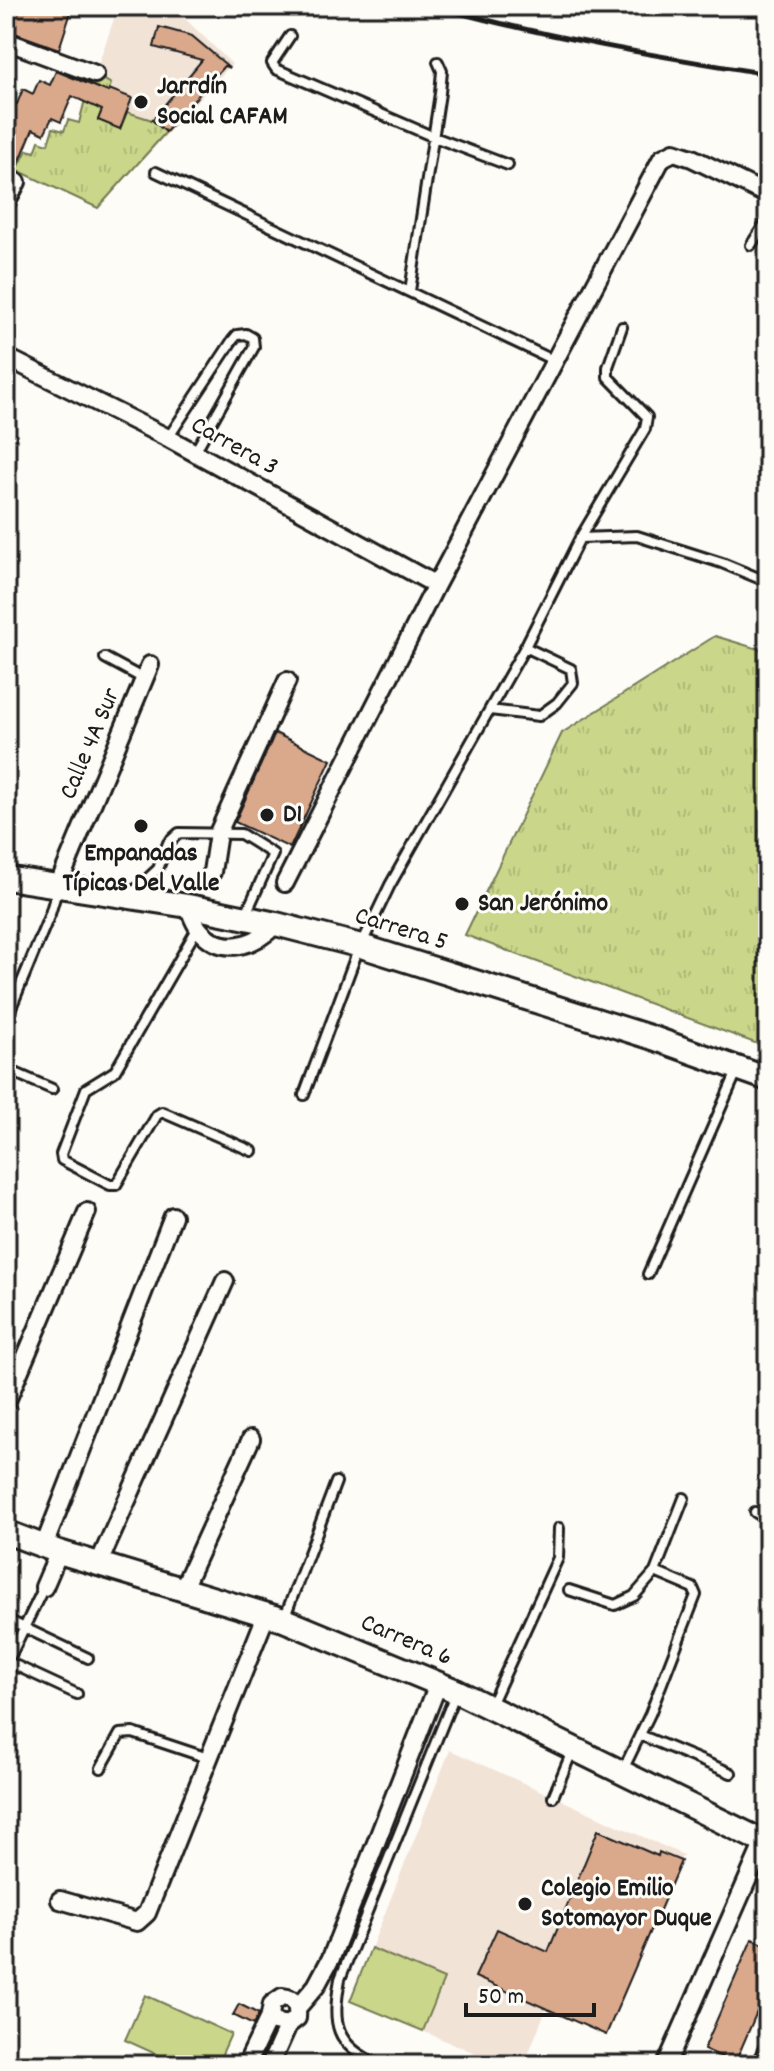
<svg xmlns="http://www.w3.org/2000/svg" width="774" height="2071" font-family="Dekko,sans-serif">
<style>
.built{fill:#f2e3d7}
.grass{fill:url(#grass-tufts);stroke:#737a53;stroke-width:2}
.pitch{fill:#cad78a;stroke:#737a53;stroke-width:2}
.building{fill:#daa98c;stroke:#1c1c1c;stroke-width:2}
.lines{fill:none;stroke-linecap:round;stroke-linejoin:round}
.lane-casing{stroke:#1c1c1c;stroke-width:14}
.street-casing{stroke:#1c1c1c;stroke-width:22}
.secondary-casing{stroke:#1c1c1c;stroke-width:28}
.lane{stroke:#fdfcf7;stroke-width:8}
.street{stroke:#fdfcf7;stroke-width:16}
.secondary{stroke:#fdfcf7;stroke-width:22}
.rail{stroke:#1c1c1c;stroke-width:5}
.poi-dot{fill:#1c1c1c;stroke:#fdfcf7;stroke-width:3}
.labels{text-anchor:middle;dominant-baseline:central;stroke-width:6;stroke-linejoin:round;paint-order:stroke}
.poi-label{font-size:26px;font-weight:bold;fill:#1c1c1c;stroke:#fdfcf7;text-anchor:start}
.street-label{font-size:26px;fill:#1c1c1c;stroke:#fdfcf7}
</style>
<defs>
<pattern id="grass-tufts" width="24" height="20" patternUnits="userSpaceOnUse" patternTransform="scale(2)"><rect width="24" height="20" fill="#cad78a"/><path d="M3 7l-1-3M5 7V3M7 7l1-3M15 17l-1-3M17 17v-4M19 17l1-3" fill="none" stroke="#adb876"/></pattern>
</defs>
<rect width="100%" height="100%" fill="#fdfcf7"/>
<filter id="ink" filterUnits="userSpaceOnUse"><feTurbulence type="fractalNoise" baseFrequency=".0125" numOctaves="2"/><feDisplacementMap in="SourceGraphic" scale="16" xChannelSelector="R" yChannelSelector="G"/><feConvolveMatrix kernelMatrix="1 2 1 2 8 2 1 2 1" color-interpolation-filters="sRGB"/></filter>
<g filter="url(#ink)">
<path class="built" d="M140 6 175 9 232 64 98 208 17 170 27 150 35 152 39 141 48 144 53 128 64 131 68 120 79 123 89 84 95 74 117 10 134 16Z
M450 1750 683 1855 606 2035 546 2009 524 2065H504L350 2001Z"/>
<path class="grass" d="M95 74 111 84 98 120 120 129 127 112 152 120 166 132 98 208 17 170 27 150 35 152 39 141 48 144 53 128 64 131 68 120 79 123 89 84Z
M715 636 768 652V1034L763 1046 465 935 562 733Z"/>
<path class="pitch" d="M371 1948 444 1979 423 2031 350 2001Z
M145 1995 231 2034 217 2065H180L125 2040Z"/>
<path class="building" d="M6 6H73L59 49 6 30Z
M159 27 192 36 230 68 224 66 166 132 152 120 202 60 154 47Z
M56 71 108 92 109 89 132 98 120 129 98 120 102 110 72 96 61 122 52 118 44 134 33 129 17 168 6 164V99L17 104 23 89 33 94 39 80 50 85Z
M275 733 331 760 290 848 235 822Z
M598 1830 658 1856 659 1852 681 1861 606 2035 475 1977 497 1929 548 1952Z
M752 1939 768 1946V1986L735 2063 704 2049Z
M239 2004 259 2014 253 2025 233 2015Z"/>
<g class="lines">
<g class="lane-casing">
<path id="lane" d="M290 36 272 63 276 69 434 137 508 165
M156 172 553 360
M751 245 768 219
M410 291 440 93 442 71 438 62
M168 438 232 341 237 335 246 334 253 338 254 347 195 452
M580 538 637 536 722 563 768 582
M525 647 580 538 645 429 647 417 608 377V367L622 327
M105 658 144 679
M132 893 158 869 168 843 179 833 241 834 273 854 245 916
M197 929 115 1071 86 1089 61 1154 62 1160 110 1185H116L157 1115 162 1112 252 1151
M6 1020 50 914 58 887
M6 1069 52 1089
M304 1095 355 958 390 885 525 647 571 669 573 683 557 703 539 716 490 710
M648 1274 738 1069
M755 1512 768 1520
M655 1572 684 1498
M569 1590 615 1605 634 1596 655 1572 693 1588 696 1595 650 1714 622 1772
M763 1610 768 1612
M6 1619 88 1658
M284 1619 336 1482
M6 1661 77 1694
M6 1665 44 1587
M490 1707 558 1558 559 1528
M640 1735 731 1773
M101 1768 120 1734 133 1733 208 1758
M553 1797 573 1749
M379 2065C334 2045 332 2024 340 1979L456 1692
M756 2065 768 2039"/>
</g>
<g class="street-casing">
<path id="street" d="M6 41 95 74
M6 203 17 182
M6 357 168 438 436 585
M212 872 218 833 287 681
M285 883 436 585 662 158 674 152 692 158 768 195
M58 886 150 665
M188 906C191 913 194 923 199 929 222 957 255 946 276 924
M6 1403 87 1212
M44 1546 173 1216
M99 1563 225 1281
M44 1587 59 1552
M183 1588 251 1439
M60 1900 137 1922 147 1913 267 1613
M298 2007 316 1986 331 1958 438 1684
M246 2065 270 2015 272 2004 282 1997C296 1998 298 2006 297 2018L288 2025 274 2022 270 2015
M270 2065 288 2025
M666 2065 764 1842"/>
</g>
<g class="secondary-casing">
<path id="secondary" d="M6 878 188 906 276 924 361 946 653 1038 768 1079
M6 1532 59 1552 284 1620 456 1691 768 1844"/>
</g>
<use href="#lane" class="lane"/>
<use href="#street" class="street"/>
<use href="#secondary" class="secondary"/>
<path class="rail" d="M434 6C543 37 656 56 768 74"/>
</g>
</g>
<g class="poi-dot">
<circle cx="141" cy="102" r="8"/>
<circle cx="267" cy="815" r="8"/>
<circle cx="141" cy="826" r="8"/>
<circle cx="462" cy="904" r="8"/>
<circle cx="525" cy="1904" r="8"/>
</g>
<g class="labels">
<g class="poi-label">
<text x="157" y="87">Jarrdín<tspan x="157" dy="30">Social CAFAM</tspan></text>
<text x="283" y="815">D1</text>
<text x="141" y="854" text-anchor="middle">Empanadas<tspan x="141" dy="30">Típicas Del Valle</tspan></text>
<text x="478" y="904">San Jerónimo</text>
<text x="541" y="1889">Colegio Emilio<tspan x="541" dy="30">Sotomayor Duque</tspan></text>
</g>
<g class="street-label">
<text transform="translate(234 447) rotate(29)">Carrera 3</text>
<text transform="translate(91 744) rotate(-67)">Calle 4A Sur</text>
<text transform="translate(401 930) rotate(17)">Carrera 5</text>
<text transform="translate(406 1641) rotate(23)">Carrera 6</text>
</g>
</g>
<rect width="774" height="2071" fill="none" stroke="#fdfcf7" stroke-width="32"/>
<rect x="16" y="16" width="742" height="2039" fill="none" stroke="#1c1c1c" stroke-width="3" filter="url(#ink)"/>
<path d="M466 2003v12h128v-12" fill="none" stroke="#1c1c1c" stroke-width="4"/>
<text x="478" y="2003" font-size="24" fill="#1c1c1c" stroke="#fdfcf7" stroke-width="6" paint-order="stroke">50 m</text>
</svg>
